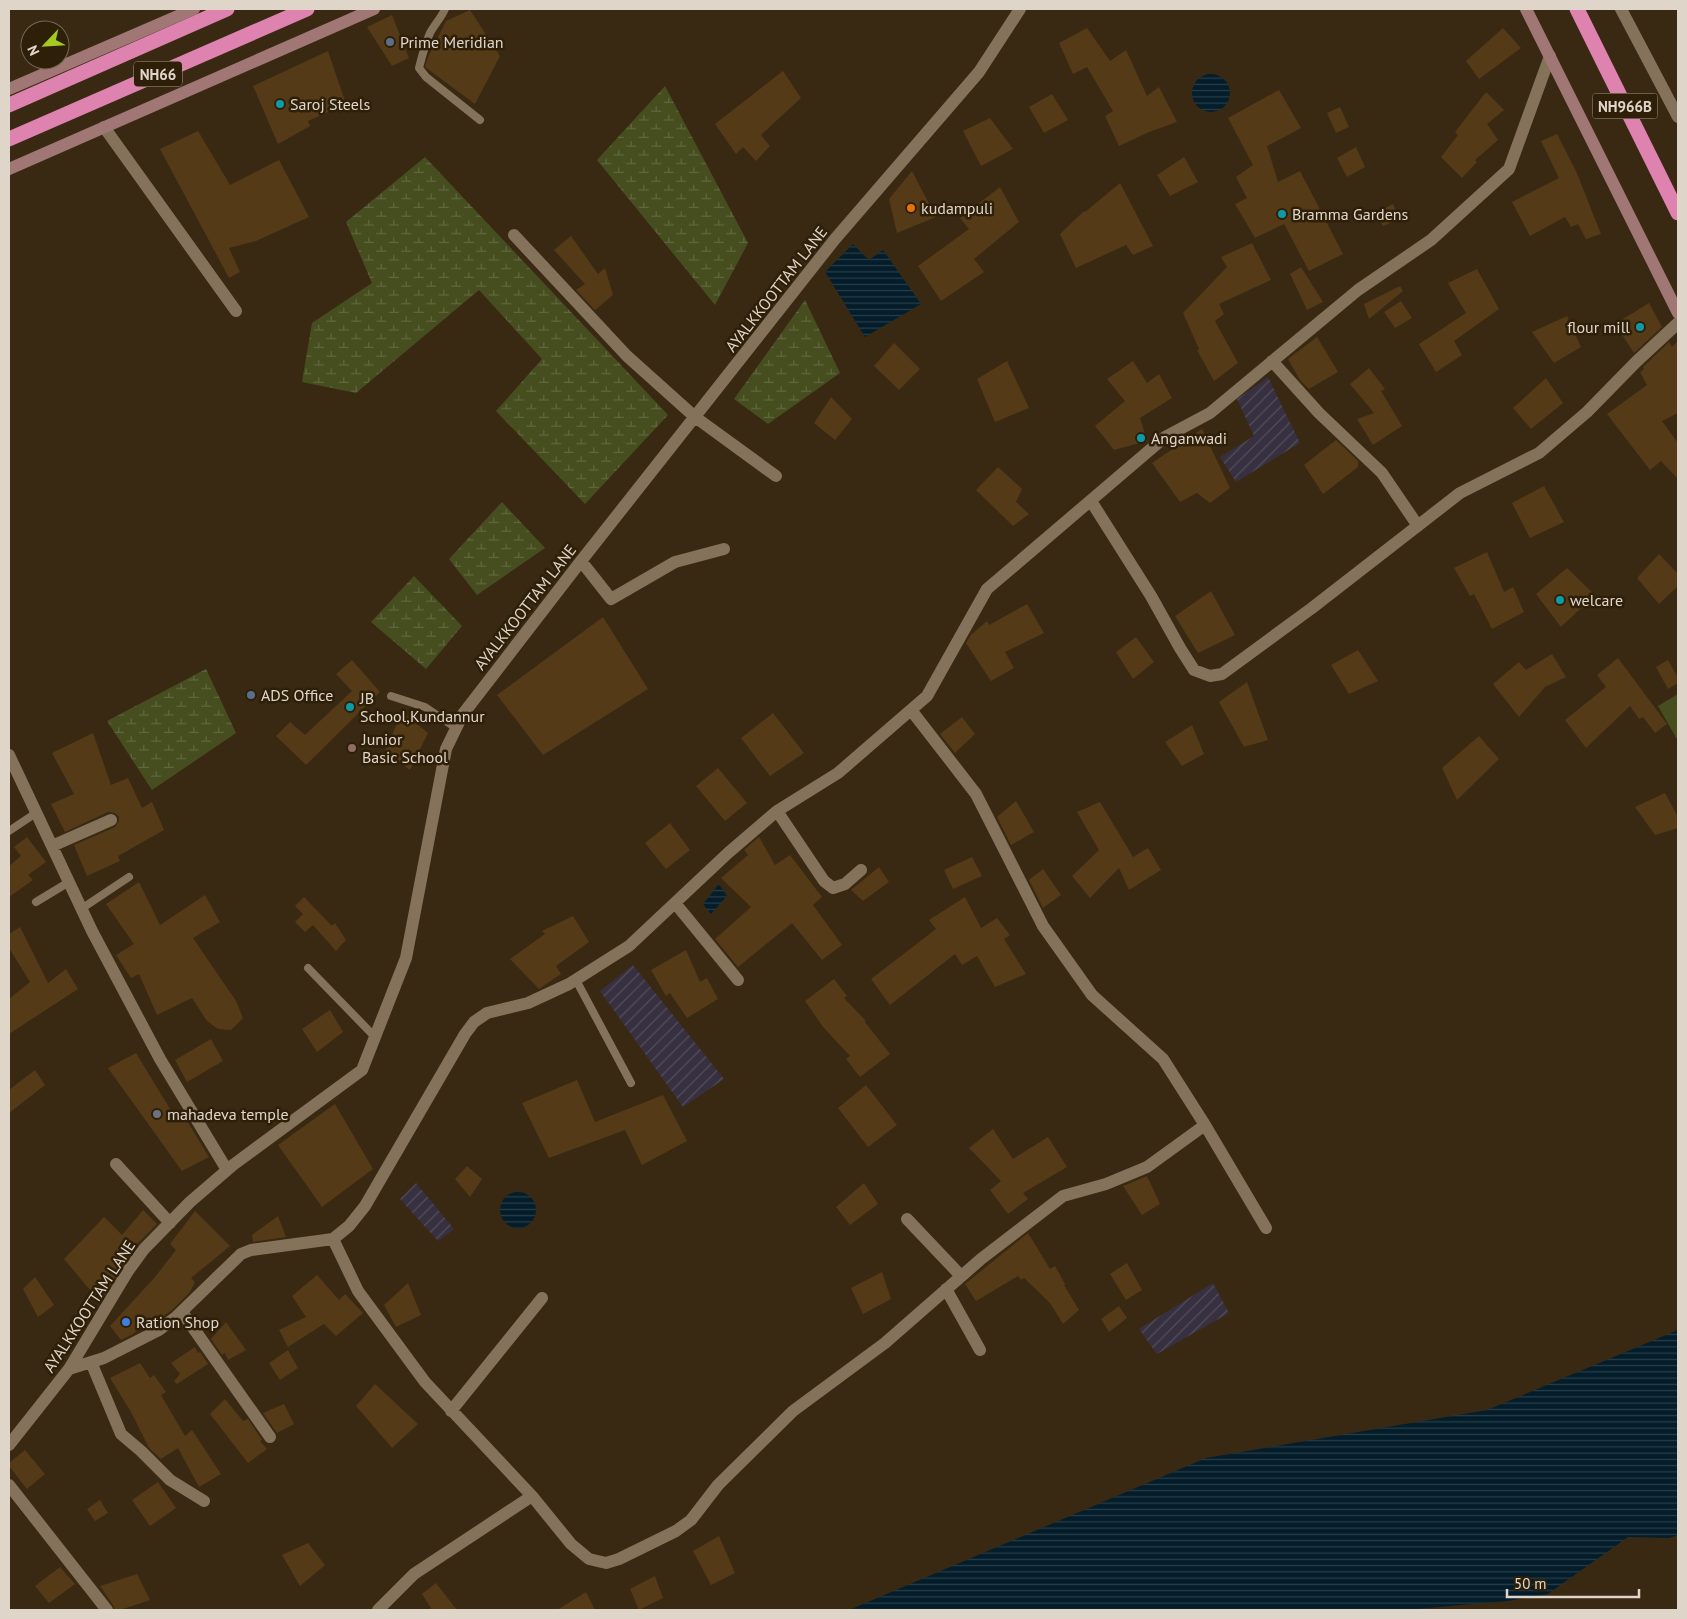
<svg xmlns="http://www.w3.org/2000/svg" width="1687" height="1619" font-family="'PT Sans',sans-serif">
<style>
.industrial{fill:url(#industrial-furrows)}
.grass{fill:#464e20}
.wetland{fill:url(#wetland-marsh)}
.water{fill:url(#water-rules)}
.building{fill:#543a16}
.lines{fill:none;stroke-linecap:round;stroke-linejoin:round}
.lane{stroke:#85725b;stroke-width:8}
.street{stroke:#85725b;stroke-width:12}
.secondary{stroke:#a07774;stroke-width:12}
.highway{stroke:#de82af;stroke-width:15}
.service-dot{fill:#5c6f8a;stroke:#2e1f09;stroke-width:2}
.culture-dot{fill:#0f9aa8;stroke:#2e1f09;stroke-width:2}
.food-dot{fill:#e8710a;stroke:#2e1f09;stroke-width:2}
.education-dot{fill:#8d6e63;stroke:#2e1f09;stroke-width:2}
.worship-dot{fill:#6b7280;stroke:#2e1f09;stroke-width:2}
.shop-dot{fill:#3f7fe0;stroke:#2e1f09;stroke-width:2}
.labels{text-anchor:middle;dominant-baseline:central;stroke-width:5;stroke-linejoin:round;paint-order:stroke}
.shield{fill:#2e1f09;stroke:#ab9e8f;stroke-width:1}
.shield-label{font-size:15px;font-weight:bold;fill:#e0d5c9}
.poi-label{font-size:16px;fill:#e0d5c9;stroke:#2e1f09;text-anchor:start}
.street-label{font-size:16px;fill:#e0d5c9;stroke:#2e1f09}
</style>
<defs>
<pattern id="industrial-furrows" width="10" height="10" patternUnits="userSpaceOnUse" patternTransform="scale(1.25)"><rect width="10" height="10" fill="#373040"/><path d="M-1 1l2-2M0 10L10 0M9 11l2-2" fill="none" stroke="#544d5a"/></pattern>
<pattern id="wetland-marsh" width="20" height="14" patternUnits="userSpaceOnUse" patternTransform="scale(1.25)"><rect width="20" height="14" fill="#464e20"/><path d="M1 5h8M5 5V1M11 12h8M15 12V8" fill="none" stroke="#60673f"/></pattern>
<pattern id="water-rules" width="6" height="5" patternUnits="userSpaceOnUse" patternTransform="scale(1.25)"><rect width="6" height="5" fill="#041d2b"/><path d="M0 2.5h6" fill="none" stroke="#283d48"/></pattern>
</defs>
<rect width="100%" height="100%" fill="#392913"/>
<path class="industrial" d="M1268 377 1300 443 1236 482 1220 457 1254 436 1237 399Z
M633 965 724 1079 683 1107 600 991Z
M416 1183 454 1229 438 1241 400 1199Z
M1213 1283 1229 1313 1157 1354 1139 1329Z"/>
<path class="grass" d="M1678 694V741L1658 706Z"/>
<path class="wetland" d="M665 86 748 243 715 305 597 160Z
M425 157 668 415 585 504 496 411 542 359 479 290 356 393 302 382 312 323 372 283 346 222Z
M805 300 840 373 768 424 734 399Z
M502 502 545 548 477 595 449 559Z
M414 576 462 626 426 669 371 622Z
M206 669 236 733 152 790 107 721Z"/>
<path class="water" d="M1192 93a19 19 0 1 1 38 0a19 19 0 1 1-38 0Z
M853 244 869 260 883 250 921 304 865 337 825 272Z
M719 884 727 896 711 914 703 904Z
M500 1210a18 18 0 1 1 36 0a18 18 0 1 1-36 0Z
M1678 1330V1535L1669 1538 1628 1537 1548 1594 1508 1601 1406 1610H849L1206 1458 1487 1410Z"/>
<path class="building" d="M470 10 500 56 475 104 425 67 428 57 446 21Z
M392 15 409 58 392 66 367 27Z
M1087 28 1110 61 1126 50 1147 96 1159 87 1177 122 1149 132 1119 146 1105 116 1113 111 1087 67 1073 74 1059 43Z
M1503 28 1521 48 1479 79 1466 61Z
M328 51 346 104 308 121 310 126 278 144 253 86Z
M783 71 801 98 761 135 770 146 756 161 743 147 736 154 715 124Z
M1279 90 1301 128 1267 146 1278 182 1300 171 1343 254 1309 271 1284 224 1255 238 1235 204 1247 198 1236 177 1253 165 1228 118Z
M1486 92 1504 110 1487 124 1498 140 1475 160 1477 162 1462 178 1441 157 1458 135 1455 132Z
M1052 94 1068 120 1044 133 1029 107Z
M1340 107 1349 127 1336 133 1327 113Z
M990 118 1013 149 981 166 963 131Z
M198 131 230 185 279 160 309 217 256 241 229 248 240 272 229 278 160 149Z
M1557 134 1576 171 1601 234 1586 239 1578 224 1571 227 1565 217 1530 236 1512 202 1559 178 1541 141Z
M1356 147 1365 167 1347 177 1337 158Z
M1184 157 1198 182 1170 196 1157 175Z
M912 171 936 217 897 233 889 199Z
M1120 183 1153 246 1133 255 1126 245 1076 268 1060 234 1084 211 1085 212Z
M1000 187 1019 222 974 259 984 272 941 301 918 266 969 229 960 218Z
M1393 204 1400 219 1383 226 1376 213Z
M571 236 598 274 605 268 613 295 595 310 576 290 585 284 554 250Z
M1252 243 1271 280 1219 304 1224 314 1215 321 1238 363 1214 381 1197 350 1199 349 1183 313 1227 267 1221 257Z
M1301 267 1323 302 1307 310 1290 274Z
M1477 269 1499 309 1454 341 1462 355 1436 372 1419 344 1466 313 1448 283Z
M1400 286 1403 291 1369 319 1364 304Z
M1401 301 1412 318 1395 328 1384 312Z
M1649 303 1662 327 1634 353 1615 324Z
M1567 316 1581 347 1554 363 1532 332Z
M1317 337 1338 372 1309 389 1300 380 1288 359Z
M1678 341V413L1662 421 1678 443V479L1661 461 1650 470 1607 414 1647 385 1640 372 1644 369 1643 367 1669 342 1672 347Z
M894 343 920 369 899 390 874 366Z
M1007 361 1029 408 995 422 977 379Z
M1133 361 1147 383 1159 374 1172 398 1140 418 1147 441 1114 450 1095 426 1125 401 1107 379Z
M1369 368 1385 389 1381 391 1402 426 1373 445 1357 419 1374 413 1350 384Z
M1546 378 1563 403 1531 429 1513 408Z
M831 397 852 419 835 440 814 423Z
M1202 429 1230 488 1210 503 1197 493 1180 502 1152 463Z
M1336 440 1358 461V467L1323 494 1304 465Z
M998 467 1022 489 1016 502 1029 514 1013 526 976 490Z
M1544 486 1564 522 1530 538 1512 503Z
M1487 552 1504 592 1513 587 1524 612 1492 629 1474 594 1470 596 1454 568Z
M1659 554 1678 574V586L1659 604 1637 578Z
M1567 568 1595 595 1561 627 1536 594Z
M1211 591 1235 635 1198 653 1175 616Z
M1027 604 1044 633 1005 652 1014 668 991 681 966 643 971 635 987 621 989 625Z
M603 617 648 689 543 755 497 695Z
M1136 637 1154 662 1133 679 1116 652Z
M1358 650 1378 681 1349 694 1331 665Z
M1552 654 1566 677 1545 687 1519 717 1493 684 1519 662 1526 670Z
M1618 658 1667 724 1655 733 1643 717 1639 719 1630 706 1586 748 1565 720 1606 687 1597 675Z
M352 660 380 692 306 765 276 736 290 722 305 735 352 691 336 674Z
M1668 660 1678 678V683L1668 689 1656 667Z
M1247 682 1268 740 1244 747 1219 702Z
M402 712 428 733 410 770 385 751Z
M773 713 804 753 770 776 741 738Z
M962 717 975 734 955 753 940 734Z
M1192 725 1204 754 1182 766 1165 742Z
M93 733 111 785 128 778 142 808 152 802 164 830 118 856 120 861 87 876 74 845 115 827 119 821V817L115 813 108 812 65 832 51 804 74 794 52 753Z
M1479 736 1499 759 1457 800 1442 768Z
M718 768 747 803 725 821 696 786Z
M1665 793 1678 817V828L1655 835 1635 807Z
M1016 801 1034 832 1011 845 997 817Z
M1100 802 1133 857 1148 848 1161 870 1129 890 1119 868 1090 898 1072 876 1099 850 1077 812Z
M670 823 690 850 666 869 645 843Z
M27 837 46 862 28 875 33 880 9 897V866L21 856 14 847Z
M759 837 775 865 790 855 822 897 813 905 842 945 822 960 792 923 738 967 715 939 751 907 721 878 748 855 744 850Z
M972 857 982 876 953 889 944 870Z
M879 867 889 882 863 901 851 890Z
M1043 869 1061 895 1043 908 1029 880Z
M139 882 160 925 205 895 220 922 193 938 236 1001 243 1018 231 1030 218 1029 207 1021 192 998 157 1015 139 974 131 978 116 955 134 944 106 904Z
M304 897 332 926 335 923 346 940 336 951 313 925 305 932 295 922 303 914 295 906Z
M965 897 981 928 997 918 1010 935 1004 939 1026 974 995 987 977 956 962 965 955 954 890 1005 871 979 936 929 929 920Z
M573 916 589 942 556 966 561 974 539 989 510 959 545 934 542 931Z
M20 927 48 983 66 969 78 989 9 1034V999L30 982 9 948V934Z
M686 950 700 982 707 978 718 999 687 1018 670 993 666 996 651 970Z
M834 979 847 996 844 998 866 1021 865 1022 890 1054 860 1077 846 1059 850 1056 823 1027 805 1001Z
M330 1010 343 1032 317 1052 302 1029Z
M211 1039 223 1061 187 1082 175 1060Z
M136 1053 178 1122 184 1116 209 1157 182 1171 108 1068Z
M35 1070 45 1085 9 1113V1090Z
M577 1080 595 1122 663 1095 687 1141 642 1165 625 1130 549 1158 522 1103Z
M866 1085 897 1125 868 1147 838 1108Z
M335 1104 373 1169 322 1207 278 1145Z
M993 1129 1013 1159 1048 1137 1067 1167 1023 1193 1028 1199 1008 1214 990 1190 1001 1181 969 1148Z
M467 1166 482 1179 470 1197 455 1179Z
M1147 1176 1160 1204 1142 1215 1123 1186Z
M864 1183 878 1204 850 1225 836 1207Z
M143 1210 157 1224 137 1244 121 1267 100 1302 64 1259 104 1217 122 1235Z
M195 1211 230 1246 191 1278 195 1282 190 1292 172 1310 153 1323 149 1320 133 1334 121 1340 110 1326 155 1277 176 1250 170 1244Z
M278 1216 286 1237 253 1242 252 1235Z
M1028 1233 1050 1269 1055 1266 1065 1284 1064 1285 1079 1310 1063 1324 1050 1303 1024 1278 1021 1280 1018 1276 976 1301 965 1284Z
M1127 1263 1142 1290 1126 1300 1110 1274Z
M882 1272 891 1299 863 1314 851 1288Z
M317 1275 339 1300 345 1294 363 1313 336 1336 324 1324 288 1347 279 1330 306 1317 292 1296Z
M35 1277 54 1305 38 1317 23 1289Z
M408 1283 421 1315 396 1327 384 1305Z
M1119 1306 1127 1318 1109 1332 1101 1319Z
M226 1322 246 1350 228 1360 225 1353 222 1355 211 1339Z
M195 1347 198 1353 200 1352 208 1364 177 1384 174 1381 180 1374 171 1363Z
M288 1350 298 1368 280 1380 269 1363Z
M140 1363 150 1378 154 1375 166 1392 161 1395 185 1436 192 1430 221 1474 199 1487 178 1448 161 1459 149 1448 131 1412 110 1378Z
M375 1384 418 1424 392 1448 356 1406Z
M225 1399 243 1421 248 1419 262 1440 260 1441 267 1449 248 1463 210 1414Z
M284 1404 294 1424 277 1433 263 1413Z
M25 1450 45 1474 27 1489 9 1466V1463Z
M158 1482 176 1508 150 1526 132 1500Z
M100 1500 108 1513 95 1521 87 1509Z
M719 1536 735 1573 711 1585 693 1551Z
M308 1543 325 1565 300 1586 282 1555Z
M60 1567 75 1584 49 1603 35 1586Z
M137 1574 150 1600 120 1610H115L113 1605 100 1586Z
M655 1576 663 1598 639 1610 630 1589Z
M436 1583 457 1610H432L422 1594Z
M586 1592 595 1610H557Z"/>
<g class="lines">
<path class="lane" d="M445 9C441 18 435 24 430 33 425 44 422 56 419 68L426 77 480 120
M391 696 425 707 456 728
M9 831 36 813
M36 902 69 882
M81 909 129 877
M308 968 375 1037
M576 980 631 1083"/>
<path class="street" d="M1621 9 1678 117
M104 127 236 311
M514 235 627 356 695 417 776 476
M1272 361 1319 413 1382 473 1418 526
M1091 501 1151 596 1180 648 1194 670 1210 676 1222 674 1312 608 1460 493 1539 453 1587 412 1636 362 1678 323
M581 561 611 599 675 562 724 549
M9 755 92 931 160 1059 227 1170
M777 811 824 881 833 888 845 884 861 870
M52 846 111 820
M675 903 738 980
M1205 1125 1266 1228
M116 1164 170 1223
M907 1219 961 1276
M333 1239 358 1291 425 1382 532 1496
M946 1289 980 1350
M182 1312 270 1437
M91 1362 121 1434 141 1451 170 1480 204 1501
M69 1369 104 1358 159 1330 176 1317 241 1254 251 1250 333 1239 349 1226 365 1206 465 1034 474 1022 487 1013 528 1003 569 984 629 946 728 853 777 811 838 773 927 696 987 589 1165 437 1210 413 1358 290 1431 240 1509 169 1550 56
M451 1411 542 1298
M9 1445 69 1369 128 1271 144 1249 190 1202 233 1165 362 1070 406 958 446 749 463 714 581 561 835 239 979 72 1020 9
M9 1485 107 1610
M378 1610 414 1574 532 1496 571 1544 589 1559 606 1563 619 1559 676 1531 691 1520 718 1485 793 1411 885 1343 981 1259 1063 1196 1106 1184 1147 1167 1205 1125 1163 1059 1092 995 1043 926 976 794 911 710"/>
<path class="secondary" d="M1526 9 1678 313
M9 89 194 9
M9 169 374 9"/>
<path class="highway" d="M1577 9 1678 213
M9 105 227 9
M9 139 307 9"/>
</g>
<g class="service-dot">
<circle cx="390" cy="42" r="5"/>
<circle cx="251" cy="695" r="5"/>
</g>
<g class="culture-dot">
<circle cx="280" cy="104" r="5"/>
<circle cx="1282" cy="214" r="5"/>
<circle cx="1640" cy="327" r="5"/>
<circle cx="1141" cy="438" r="5"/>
<circle cx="1560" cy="600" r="5"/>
<circle cx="350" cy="707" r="5"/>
</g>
<circle class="food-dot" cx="911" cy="208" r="5"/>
<circle class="education-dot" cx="352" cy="748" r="5"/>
<circle class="worship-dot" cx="157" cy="1114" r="5"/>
<circle class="shop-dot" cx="126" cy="1322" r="5"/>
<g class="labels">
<g class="shield">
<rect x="134" y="61.5" width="48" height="25" rx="4"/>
<rect x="1592.5" y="93.5" width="65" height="25" rx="4"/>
</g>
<g class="shield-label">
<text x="158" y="74">NH66</text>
<text x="1625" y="106">NH966B</text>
</g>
<g class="poi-label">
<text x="400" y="42">Prime Meridian</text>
<text x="290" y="104">Saroj Steels</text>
<text x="921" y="208">kudampuli</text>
<text x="1292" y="214">Bramma Gardens</text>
<text x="1630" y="327" text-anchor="end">flour mill</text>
<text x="1151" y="438">Anganwadi</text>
<text x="1570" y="600">welcare</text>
<text x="261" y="695">ADS Office</text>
<text x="360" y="698">JB<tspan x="360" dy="18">School,Kundannur</tspan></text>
<text x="362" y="739">Junior<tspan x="362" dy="18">Basic School</tspan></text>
<text x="167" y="1114">mahadeva temple</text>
<text x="136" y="1322">Ration Shop</text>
</g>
<g class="street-label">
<text transform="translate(776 289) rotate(-52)">AYALKKOOTTAM LANE</text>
<text transform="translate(525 607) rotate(-52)">AYALKKOOTTAM LANE</text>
<text transform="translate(89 1306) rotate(-57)">AYALKKOOTTAM LANE</text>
</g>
</g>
<rect width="1687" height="1619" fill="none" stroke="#e0d5c9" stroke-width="20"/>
<g transform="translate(45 45) rotate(245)"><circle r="24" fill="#2e1f09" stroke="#756856"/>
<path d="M0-4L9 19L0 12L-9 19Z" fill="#a5c822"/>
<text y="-8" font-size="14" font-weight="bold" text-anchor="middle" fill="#e0d5c9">N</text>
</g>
<path d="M1507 1589v8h132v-8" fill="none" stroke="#e0d5c9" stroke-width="2.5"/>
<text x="1514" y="1589" font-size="15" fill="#e0d5c9" stroke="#2e1f09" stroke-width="4" paint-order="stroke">50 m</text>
</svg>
